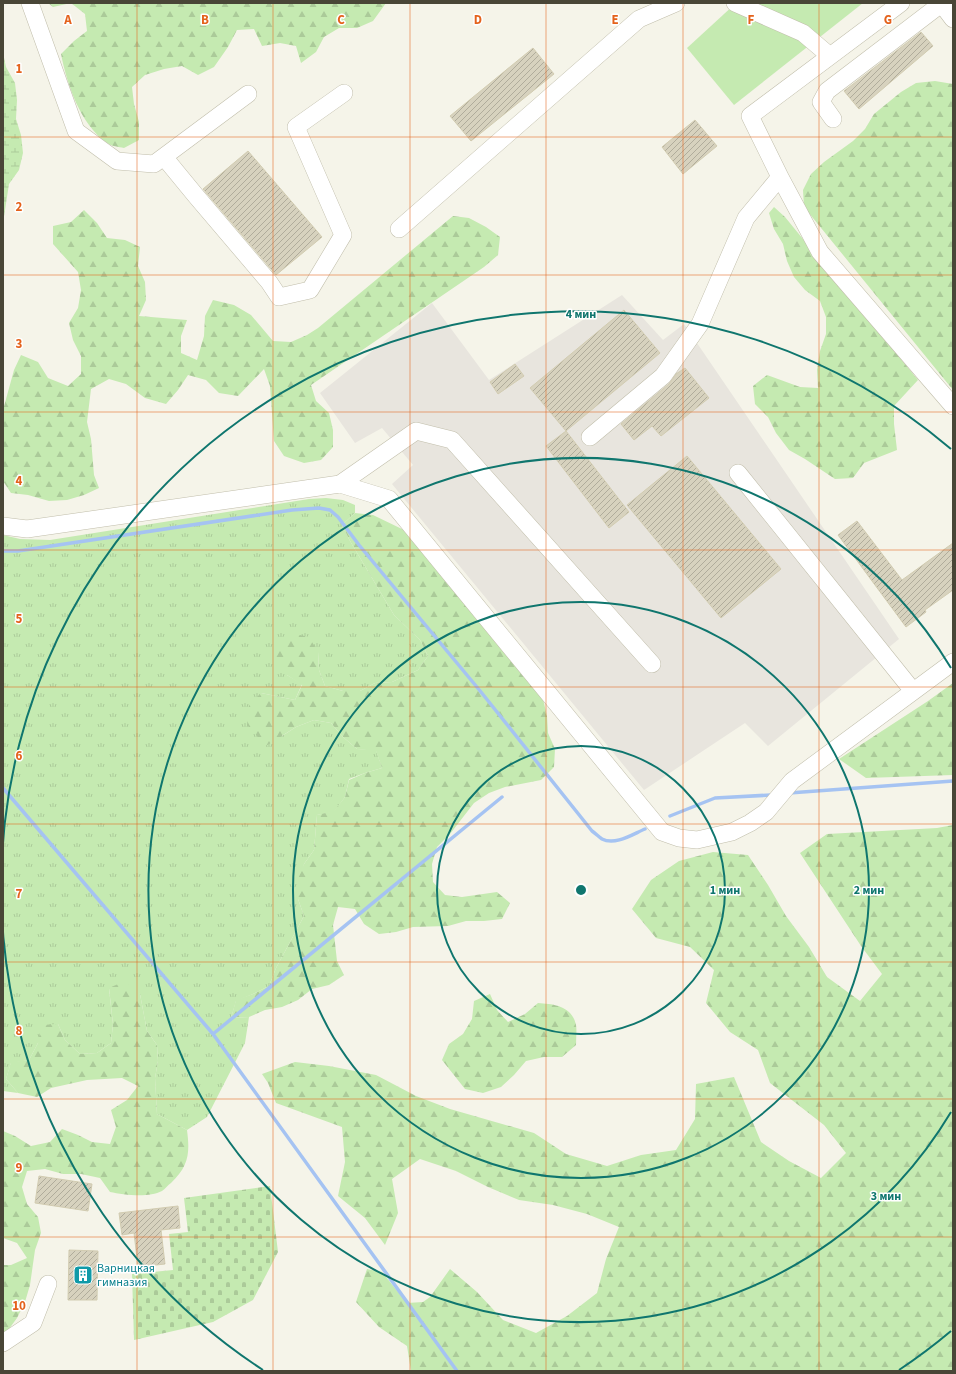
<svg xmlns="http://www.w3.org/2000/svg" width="956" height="1374" font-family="'Source Sans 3',sans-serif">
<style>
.industrial{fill:#e8e5de}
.grass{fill:url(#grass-tufts)}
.forest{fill:url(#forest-firs)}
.wetland{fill:url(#wetland-marsh)}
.cemetery{fill:url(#cemetery-stones)}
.garden{fill:#c5eab1}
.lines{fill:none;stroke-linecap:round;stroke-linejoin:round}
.stream{stroke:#a5c3f2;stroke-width:3.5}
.building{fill:url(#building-hatch);stroke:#d2ccb1}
.minor-casing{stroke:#c1beab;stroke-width:18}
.minor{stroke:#fff;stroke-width:17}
.grid{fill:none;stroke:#e4621c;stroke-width:1;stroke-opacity:0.55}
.ring{fill:none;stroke:#0f766e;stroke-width:2}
.labels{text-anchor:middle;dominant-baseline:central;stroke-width:3;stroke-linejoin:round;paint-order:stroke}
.culture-label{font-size:12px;fill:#0d838f;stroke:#fff;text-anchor:start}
.grid-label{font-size:13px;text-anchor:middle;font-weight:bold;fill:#e4621c;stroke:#fff;stroke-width:3;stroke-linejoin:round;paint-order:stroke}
.centre{fill:#0f766e;stroke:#fff;stroke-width:2}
.ring-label{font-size:12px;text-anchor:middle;font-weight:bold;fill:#0f766e;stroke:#fff;stroke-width:3;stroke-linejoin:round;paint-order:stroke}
</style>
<defs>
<pattern id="grass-tufts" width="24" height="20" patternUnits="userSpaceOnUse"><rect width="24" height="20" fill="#c5eab1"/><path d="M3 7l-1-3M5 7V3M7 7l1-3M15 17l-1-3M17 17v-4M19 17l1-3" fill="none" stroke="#abca99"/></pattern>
<pattern id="forest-firs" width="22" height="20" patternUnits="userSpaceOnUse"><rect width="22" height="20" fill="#c5eab1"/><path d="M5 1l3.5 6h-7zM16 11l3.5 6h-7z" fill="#abca99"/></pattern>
<pattern id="wetland-marsh" width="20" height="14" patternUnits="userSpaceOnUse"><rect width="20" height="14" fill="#c5eab1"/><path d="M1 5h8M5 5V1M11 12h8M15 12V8" fill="none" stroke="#abca99"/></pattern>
<pattern id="cemetery-stones" width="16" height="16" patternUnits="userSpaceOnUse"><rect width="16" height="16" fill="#c5eab1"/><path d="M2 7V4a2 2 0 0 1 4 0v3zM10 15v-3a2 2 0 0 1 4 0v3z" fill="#abca99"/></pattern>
<pattern id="building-hatch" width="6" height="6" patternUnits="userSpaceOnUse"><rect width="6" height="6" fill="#d7d2be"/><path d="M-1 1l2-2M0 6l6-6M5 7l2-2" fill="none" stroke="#b0ac9b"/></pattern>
</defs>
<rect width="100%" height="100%" fill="#f5f4e9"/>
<path class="industrial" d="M622 295 663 340 684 324 899 639 768 746 745 723 644 790 392 484 413 465 382 428 355 443 320 393 432 303 489 380Z"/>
<path class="grass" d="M326 498 343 500 355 505V513L342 525 350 541 394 615 420 640 428 656 418 670 392 682 375 683 360 691H343L325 686 319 670 318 652 287 675 302 684 295 700 261 693 282 736 296 727 314 720 331 723 343 737 357 749 376 750 382 768 365 773 349 779 345 797 334 812 317 815 314 850 304 864 298 899 304 916 276 968 269 986 253 994 236 1001 231 1018 249 1017 245 1043 207 1117 187 1130 157 1114 155 1078 158 1061 157 1045 147 1031 140 994 109 989 113 1024 111 1043 97 1053 80 1054 65 1040 58 1024 38 1043 29 1060 11 1063 6 1079 18 1093 3 1091V535L20 539 50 540 309 499Z"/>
<path class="forest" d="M48 3H386L373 21 357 28H339L324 37 316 52 301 63 296 46 280 43 262 46 254 29 237 30 228 47 214 67 198 75 182 66 164 69 145 75 132 87 134 104 139 122V140L124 148C119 147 111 146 107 143 80 124 67 84 61 54L74 41 87 31 85 14 71 3 53 7Z
M935 81 953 84V390L804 207 803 190 811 174 824 162 853 141 865 129 874 114 901 92 916 83Z
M774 207 785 217 918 380 894 406V424L897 450 864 463 853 478 835 479 805 459 789 450 776 433 768 417 755 404 753 386 767 375 800 387 818 388 817 370 820 351 826 334V317L820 301 805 290 794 277 787 261 783 244 774 229 769 213Z
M84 210 97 223 107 238 125 240 140 247 138 266 145 282 146 300 139 316 187 320 181 336V353L197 360 204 336 205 316 213 300 234 305 251 315 273 341 291 342 307 335 318 328 453 216 469 218 486 227 500 237 498 255 484 267 311 385 316 401 329 413 333 430V447L321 460 304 463 284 456 274 441 270 386 264 369 238 396 219 393 206 380 188 375 178 390 166 404 145 398 126 384 109 379 91 389 87 422 91 439 94 475 99 488 84 495 67 500 49 501 28 495 11 493 3 481V410L14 370 21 355 38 362 48 378 68 386 81 374V356L73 340 69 323 78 308 81 290 78 272 53 244V226L71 222Z
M355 513 373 515 404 530 543 699 547 716 548 733 555 749 554 767 541 780 505 787 489 793 474 803 450 834 437 847 432 864 433 882 445 895 462 897 497 892 510 903 502 919 484 921H466L448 926 413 927 396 932 379 934 364 924 355 909 338 907 333 925 337 961 344 975 329 985 312 989 298 1000 282 1007 265 1010 249 1017 231 1018 236 1000 253 994 269 986 276 968 304 916 298 899 297 881 304 864 314 850 317 815 334 811 345 797 349 780 365 773 382 768 376 751 357 749 343 737 331 723 314 720 296 727 266 746 247 725 249 705 261 693 295 700 302 685 287 675 274 660 275 641 291 633 309 637 318 652 319 670 325 686 343 691H360L375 683 392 682 418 670 428 656 420 640 394 615 350 541 342 525Z
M953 683V775L866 778 839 759 928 701Z
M953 825V1371H411L407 1346 379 1327 356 1302 367 1269 382 1272 407 1303 423 1302 430 1297 450 1269 477 1292 503 1320 536 1333 567 1316 597 1293 606 1259 619 1227 587 1214 553 1205 519 1200 488 1187 456 1171 420 1159 392 1179 398 1213 385 1245 365 1218 338 1196 345 1162 342 1127 276 1103 268 1083 262 1074 295 1062 329 1066 376 1075 416 1096 450 1109 534 1133 566 1154 607 1166 641 1155 676 1150 695 1119 696 1084 734 1077 761 1142 789 1161 821 1178 846 1153 824 1125 770 1083 758 1050 730 1032 706 1003 714 970 690 947 656 938 632 909 651 880 679 861 713 852 748 855 768 885 786 916 809 947 827 977 860 1001 882 974 861 946 800 853 827 834 937 828Z
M125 981 140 994 147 1031 157 1045 158 1061 155 1078 157 1114 187 1130C190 1153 189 1166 171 1183 168 1185 165 1189 162 1191 149 1198 124 1195 110 1192L100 1178 81 1174H63L45 1169 27 1171 22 1187 27 1204 38 1217 41 1233 35 1250 30 1285 25 1302 17 1318 6 1333 3 1335V1265H11L27 1258 17 1243 3 1238V1131L15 1136 31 1146 50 1142 62 1129 78 1135 92 1142 110 1144 116 1127 111 1110 127 1100 138 1086 122 1078 87 1080 51 1088 37 1097 18 1093 6 1079 11 1062 29 1060 38 1043 41 1025 58 1024 65 1040 80 1054 97 1053 111 1043 113 1024 109 988Z
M490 994 497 1010 508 1022 525 1014 538 1003C554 1004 572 1006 576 1025 577 1031 576 1038 576 1045L562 1057H544L526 1061 514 1075 501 1087 483 1093 465 1089 442 1060 449 1044 463 1034 472 1019 474 1001Z"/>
<path class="wetland" d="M3 53 6 67 15 83 17 100 16 119 21 135 23 153 19 170 9 184 3 223Z"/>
<path class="cemetery" d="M270 1186 278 1252 253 1300 213 1322 134 1340 132 1274 173 1270 169 1234 188 1232 184 1198Z"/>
<path class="garden" d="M736 3H863L734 105 687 48Z"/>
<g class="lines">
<path class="stream" d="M3 551H18L292 510 319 508 330 510 338 517 359 545 481 692 592 831C595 833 599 837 602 839 615 846 633 834 645 829
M3 788 213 1034 457 1371
M789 793 953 781
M670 816 715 798 771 795
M213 1034 502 797"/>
</g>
<path class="building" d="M921 32 933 46 859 109 844 91Z
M533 48 554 74 471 141 450 116Z
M695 120 717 146 683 174 662 147Z
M248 151 322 237 276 275 203 189Z
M624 310 660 353 566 431 629 512 609 528 546 446 566 431 530 388Z
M515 364 524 376 498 394 490 382Z
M685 368 709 398 661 436 652 426 634 440 621 424 669 384 676 374Z
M687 456 781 569 721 618 627 505Z
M857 521 902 580 953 543V590L925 610 926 612 906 627 838 535Z
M39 1176 92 1184 88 1211 35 1203Z
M178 1206 180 1228 161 1230 165 1264 138 1267 134 1233 122 1235 119 1213Z
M69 1250 98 1251 97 1300H68Z"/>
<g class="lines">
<g class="minor-casing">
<path id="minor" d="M30 3 76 131 117 161 154 164 248 94
M735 3 803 33 830 56
M941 3 953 19
M833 119 821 102 827 91 941 4
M164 157 196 196 269 282 279 297 310 290 343 235 296 127 344 93
M780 177 820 252 953 406
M399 229 639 19 676 3
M590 437 663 376 700 324 746 218 780 177 750 116 901 3
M738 473 913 691
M340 484 416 431 452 440 652 664
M3 526 27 529 340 484 389 499 662 832 679 838 697 840 732 832 750 823 766 812 792 781 953 662
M3 1343 33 1323 48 1284"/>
</g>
<use href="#minor" class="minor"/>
</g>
<path class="grid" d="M137 3V1371M273 3V1371M410 3V1371M546 3V1371M683 3V1371M819 3V1371M3 137H953M3 275H953M3 412H953M3 550H953M3 687H953M3 824H953M3 962H953M3 1099H953M3 1237H953"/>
<g class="ring">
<circle cx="581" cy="890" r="144"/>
<circle cx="581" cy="890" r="288"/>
<path d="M951 1112A432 432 0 1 1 951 668"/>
<path d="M951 1331A576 576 0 0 1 899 1370M263 1370A576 576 0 1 1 951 449"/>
</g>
<defs>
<g id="building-square" transform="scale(1)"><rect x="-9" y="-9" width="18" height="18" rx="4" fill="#0f9aa8" stroke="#fff"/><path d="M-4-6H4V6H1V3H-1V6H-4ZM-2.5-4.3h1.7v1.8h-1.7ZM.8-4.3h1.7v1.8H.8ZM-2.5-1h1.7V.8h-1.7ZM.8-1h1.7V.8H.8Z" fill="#fff"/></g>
</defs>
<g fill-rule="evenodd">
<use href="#building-square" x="83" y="1275"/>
</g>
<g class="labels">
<g class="culture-label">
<text x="97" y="1268">Варницкая<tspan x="97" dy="14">гимназия</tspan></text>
</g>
</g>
<g class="grid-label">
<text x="68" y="24">A</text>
<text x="205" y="24">B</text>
<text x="341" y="24">C</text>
<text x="478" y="24">D</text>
<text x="615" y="24">E</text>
<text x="751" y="24">F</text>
<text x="888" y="24">G</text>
<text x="19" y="73">1</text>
<text x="19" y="211">2</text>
<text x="19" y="348">3</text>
<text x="19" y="485">4</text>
<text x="19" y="623">5</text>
<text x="19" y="760">6</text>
<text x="19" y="898">7</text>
<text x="19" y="1035">8</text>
<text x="19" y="1172">9</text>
<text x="19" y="1310">10</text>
</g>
<circle cx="581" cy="890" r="6" class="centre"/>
<g class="ring-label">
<text x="581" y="318">4 мин</text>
<text x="725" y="894">1 мин</text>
<text x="869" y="894">2 мин</text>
<text x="886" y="1200">3 мин</text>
</g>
<rect width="956" height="1374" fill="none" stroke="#494637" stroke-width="8"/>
</svg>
